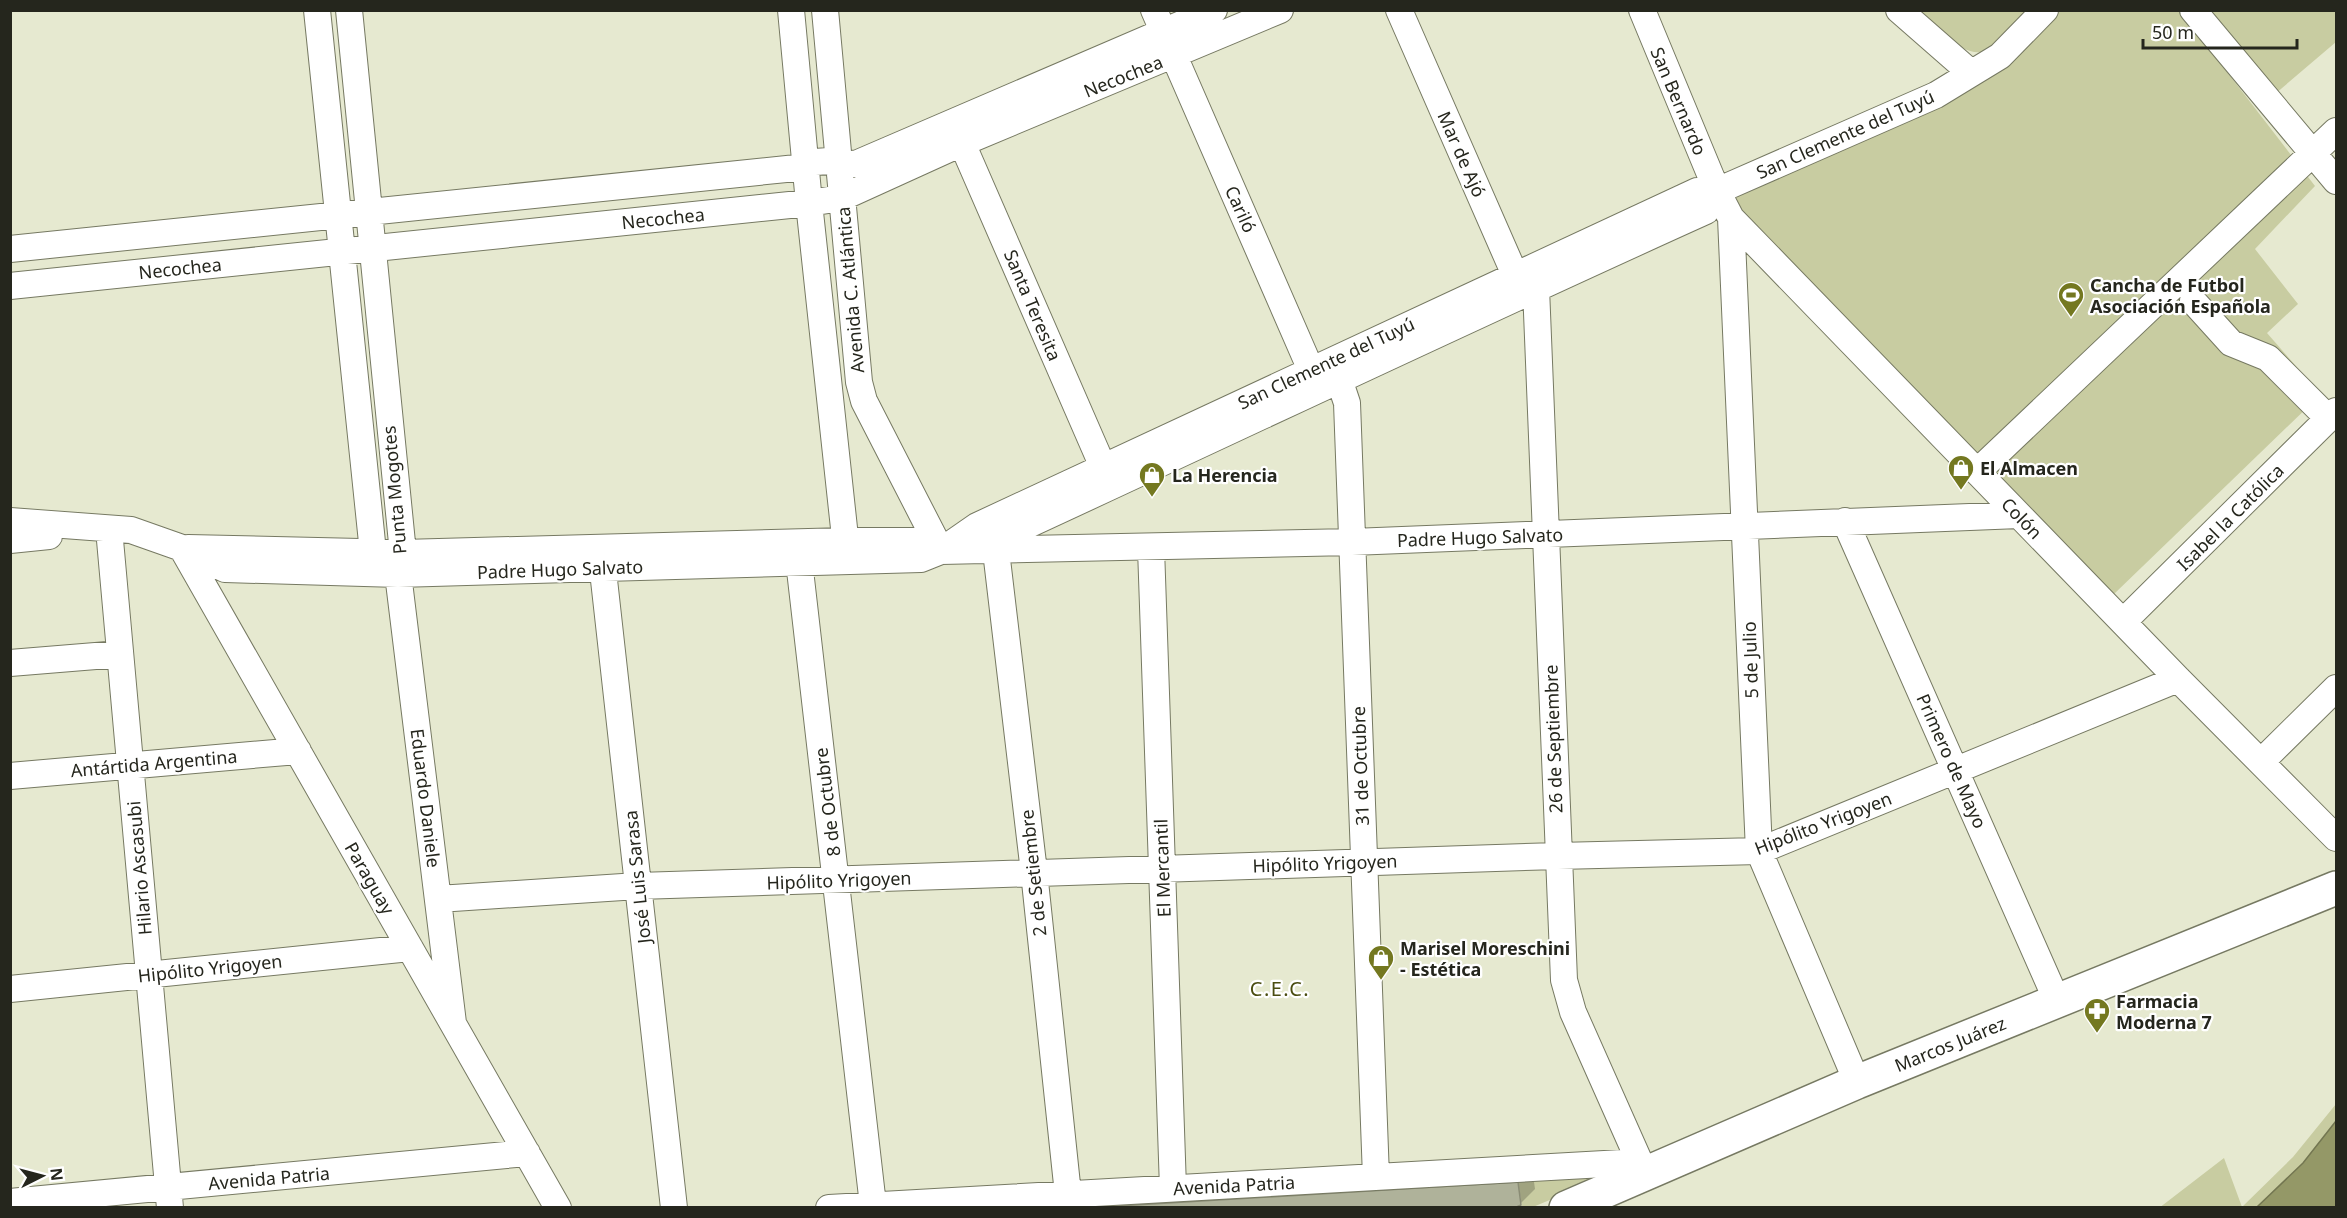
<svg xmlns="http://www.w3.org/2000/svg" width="2347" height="1218" font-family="'Noto Sans',sans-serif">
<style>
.green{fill:#c8cca1}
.water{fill:#949867;stroke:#737651;stroke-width:1.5}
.shadow{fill:#0003}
.building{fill:#afb29a;stroke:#8a8c75;stroke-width:1.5}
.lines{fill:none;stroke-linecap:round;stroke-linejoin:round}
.minor-casing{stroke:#767962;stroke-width:28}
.major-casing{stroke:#767962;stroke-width:36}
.minor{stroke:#fff;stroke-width:26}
.major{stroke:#fff;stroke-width:33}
.labels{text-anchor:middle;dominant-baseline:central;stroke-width:4.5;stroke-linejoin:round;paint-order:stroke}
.street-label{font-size:18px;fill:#25261d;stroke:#fff}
.poi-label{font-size:18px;font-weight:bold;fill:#25261d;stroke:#fff;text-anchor:start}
.neighbourhood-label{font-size:20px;letter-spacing:1.5px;fill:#4a4d10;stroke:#fff}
</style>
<rect width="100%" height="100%" fill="#e6e9d0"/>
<path class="green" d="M1920 11H2030C2017 23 2004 39 1989 49 1967 64 1934 24 1920 11Z
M2060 11H2180L2315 186 2255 249 2298 304 2267 333 2315 388 2313 402 2114 594 1737 209 1736 199 1739 194 2014 56Z
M2206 11H2336V42L2275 94Z
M2336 1104V1121L2332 1126 2303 1163 2257 1207 2159 1208 2224 1158 2242 1207 2293 1157Z
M1596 1176 1595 1181 1533 1207H1522L1518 1182 1085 1207 1011 1208Z"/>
<path class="water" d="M2336 1121V1207H2257L2303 1163Z"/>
<path class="shadow" d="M1532 1168 1535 1189 1520 1204 1511 1208H861Z"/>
<path class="building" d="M1518 1182 1521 1205 1514 1208H1085Z"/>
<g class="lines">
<g class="minor-casing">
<path id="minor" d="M317 10 373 552 386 563
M349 10 403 553 398 574 453 1023
M791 10 809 203 847 556
M825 10 859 382 864 401 941 551
M1154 10 1311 370 1340 382 1347 403 1376 1177
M1399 10 1515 275 1536 288 1564 980 1573 1012 1645 1174
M1642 10 1717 191 1731 218 2178 679 2336 838
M1899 10 1971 73
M2193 10 2336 181
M962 143 1103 467
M1731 218 1759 851 1857 1082
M10 249 806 167 815 162 829 161 839 166 858 163 1214 10
M10 286 809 203 841 198 962 143 1280 10
M2193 301 2231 343 2268 358 2329 419
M1977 472 2336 131
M10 521 131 530 182 548 225 569 398 574 921 559 941 551 1352 542 2019 515
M1845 521 2057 1001
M109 529 170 1208
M986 539 996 551 1034 872 1068 1194
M10 540 49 536
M797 544 873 1205
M182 548 558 1208
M188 548 403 553 846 541H919L941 551
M1151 548 1173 1188
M941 551 977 526 1697 191H1717L1936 95 2000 56 2045 10
M996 551 1004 536C1238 428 1471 317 1706 211L1717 191
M601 553 674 1208
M2123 622 2336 411
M10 663 120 654
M2261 762 2336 688
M10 776 298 751
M438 899 638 886 1558 856 1759 851 2178 679
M10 989 410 948
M10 1202 527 1153
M829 1208 1640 1162"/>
</g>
<g class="major-casing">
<path id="major" d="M1566 1208 1857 1082 2336 888"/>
</g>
<use href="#minor" class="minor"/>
<use href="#major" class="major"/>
</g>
<defs>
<g id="stadium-pin" transform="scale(1.35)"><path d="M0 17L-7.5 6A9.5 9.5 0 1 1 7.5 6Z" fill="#747820" stroke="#fff"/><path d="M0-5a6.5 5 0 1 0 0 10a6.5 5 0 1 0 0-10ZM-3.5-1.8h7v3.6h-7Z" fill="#fff"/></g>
<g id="shop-pin" transform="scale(1.35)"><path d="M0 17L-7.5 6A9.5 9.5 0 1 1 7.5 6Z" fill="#747820" stroke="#fff"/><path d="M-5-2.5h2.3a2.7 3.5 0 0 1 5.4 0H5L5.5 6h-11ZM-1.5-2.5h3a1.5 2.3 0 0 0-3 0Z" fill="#fff"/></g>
<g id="pharmacy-pin" transform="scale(1.35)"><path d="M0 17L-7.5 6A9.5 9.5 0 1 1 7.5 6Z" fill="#747820" stroke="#fff"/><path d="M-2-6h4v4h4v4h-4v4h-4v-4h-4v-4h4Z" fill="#fff"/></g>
</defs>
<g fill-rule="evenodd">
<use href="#stadium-pin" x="2071" y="295"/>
<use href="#shop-pin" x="1961" y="468"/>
<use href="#shop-pin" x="1152" y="475"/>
<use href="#shop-pin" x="1381" y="958"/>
<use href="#pharmacy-pin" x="2097" y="1011"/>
</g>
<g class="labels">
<g class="street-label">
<text transform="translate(1123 76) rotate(-22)">Necochea</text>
<text transform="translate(1679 101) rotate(67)">San Bernardo</text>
<text transform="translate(1845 134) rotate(-24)">San Clemente del Tuyú</text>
<text transform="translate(1462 154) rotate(66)">Mar de Ajó</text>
<text transform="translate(1241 209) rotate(66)">Cariló</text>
<text transform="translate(663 218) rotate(-6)">Necochea</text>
<text transform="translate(180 268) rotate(-6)">Necochea</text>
<text transform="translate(850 290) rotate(-95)">Avenida C. Atlántica</text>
<text transform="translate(1033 305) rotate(67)">Santa Teresita</text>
<text transform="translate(1326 363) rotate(-25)">San Clemente del Tuyú</text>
<text transform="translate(394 490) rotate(-95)">Punta Mogotes</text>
<text transform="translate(2230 517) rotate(-45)">Isabel la Católica</text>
<text transform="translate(2022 518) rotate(46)">Colón</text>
<text transform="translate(1480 537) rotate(-2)">Padre Hugo Salvato</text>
<text transform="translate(560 569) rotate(-2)">Padre Hugo Salvato</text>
<text transform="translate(1750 660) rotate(-92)">5 de Julio</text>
<text transform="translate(1553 739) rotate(-92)">26 de Septiembre</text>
<text transform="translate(1952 761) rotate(66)">Primero de Mayo</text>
<text transform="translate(154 763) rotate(-5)">Antártida Argentina</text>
<text transform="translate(1360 766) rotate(-92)">31 de Octubre</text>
<text transform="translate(426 798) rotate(83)">Eduardo Daniele</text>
<text transform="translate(827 802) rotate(-97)">8 de Octubre</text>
<text transform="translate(1823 823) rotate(-21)">Hipólito Yrigoyen</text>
<text transform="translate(1325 863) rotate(-2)">Hipólito Yrigoyen</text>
<text transform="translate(139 868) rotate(-95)">Hilario Ascasubi</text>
<text transform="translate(1162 868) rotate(-92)">El Mercantil</text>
<text transform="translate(1033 873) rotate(-96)">2 de Setiembre</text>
<text transform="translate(637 877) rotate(-96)">José Luis Sarasa</text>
<text transform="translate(370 878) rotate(60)">Paraguay</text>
<text transform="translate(839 880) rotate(-2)">Hipólito Yrigoyen</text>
<text transform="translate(210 968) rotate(-6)">Hipólito Yrigoyen</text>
<text transform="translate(1950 1044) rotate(-22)">Marcos Juárez</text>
<text transform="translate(269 1178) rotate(-5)">Avenida Patria</text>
<text transform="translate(1234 1185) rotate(-3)">Avenida Patria</text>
</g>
<g class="poi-label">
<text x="2090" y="285">Cancha de Futbol<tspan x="2090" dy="21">Asociación Española</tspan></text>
<text x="1980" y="468">El Almacen</text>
<text x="1172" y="475">La Herencia</text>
<text x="1400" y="948">Marisel Moreschini<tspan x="1400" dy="21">- Estética</tspan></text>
<text x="2116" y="1001">Farmacia<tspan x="2116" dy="21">Moderna 7</tspan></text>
</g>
<g class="neighbourhood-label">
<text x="1280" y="988">C.E.C.</text>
</g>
</g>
<rect width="2347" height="1218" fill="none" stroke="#25261d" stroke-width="24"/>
<g transform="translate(42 1176) rotate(84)" stroke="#ffffff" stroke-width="4.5" paint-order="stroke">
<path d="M0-4.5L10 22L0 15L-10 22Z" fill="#25261d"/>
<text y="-9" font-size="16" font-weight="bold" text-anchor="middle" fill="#25261d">N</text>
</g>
<path d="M2143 39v9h154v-9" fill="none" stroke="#25261d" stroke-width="3"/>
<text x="2152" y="39" font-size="18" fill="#25261d" stroke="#ffffff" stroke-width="4.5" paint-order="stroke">50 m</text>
</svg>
